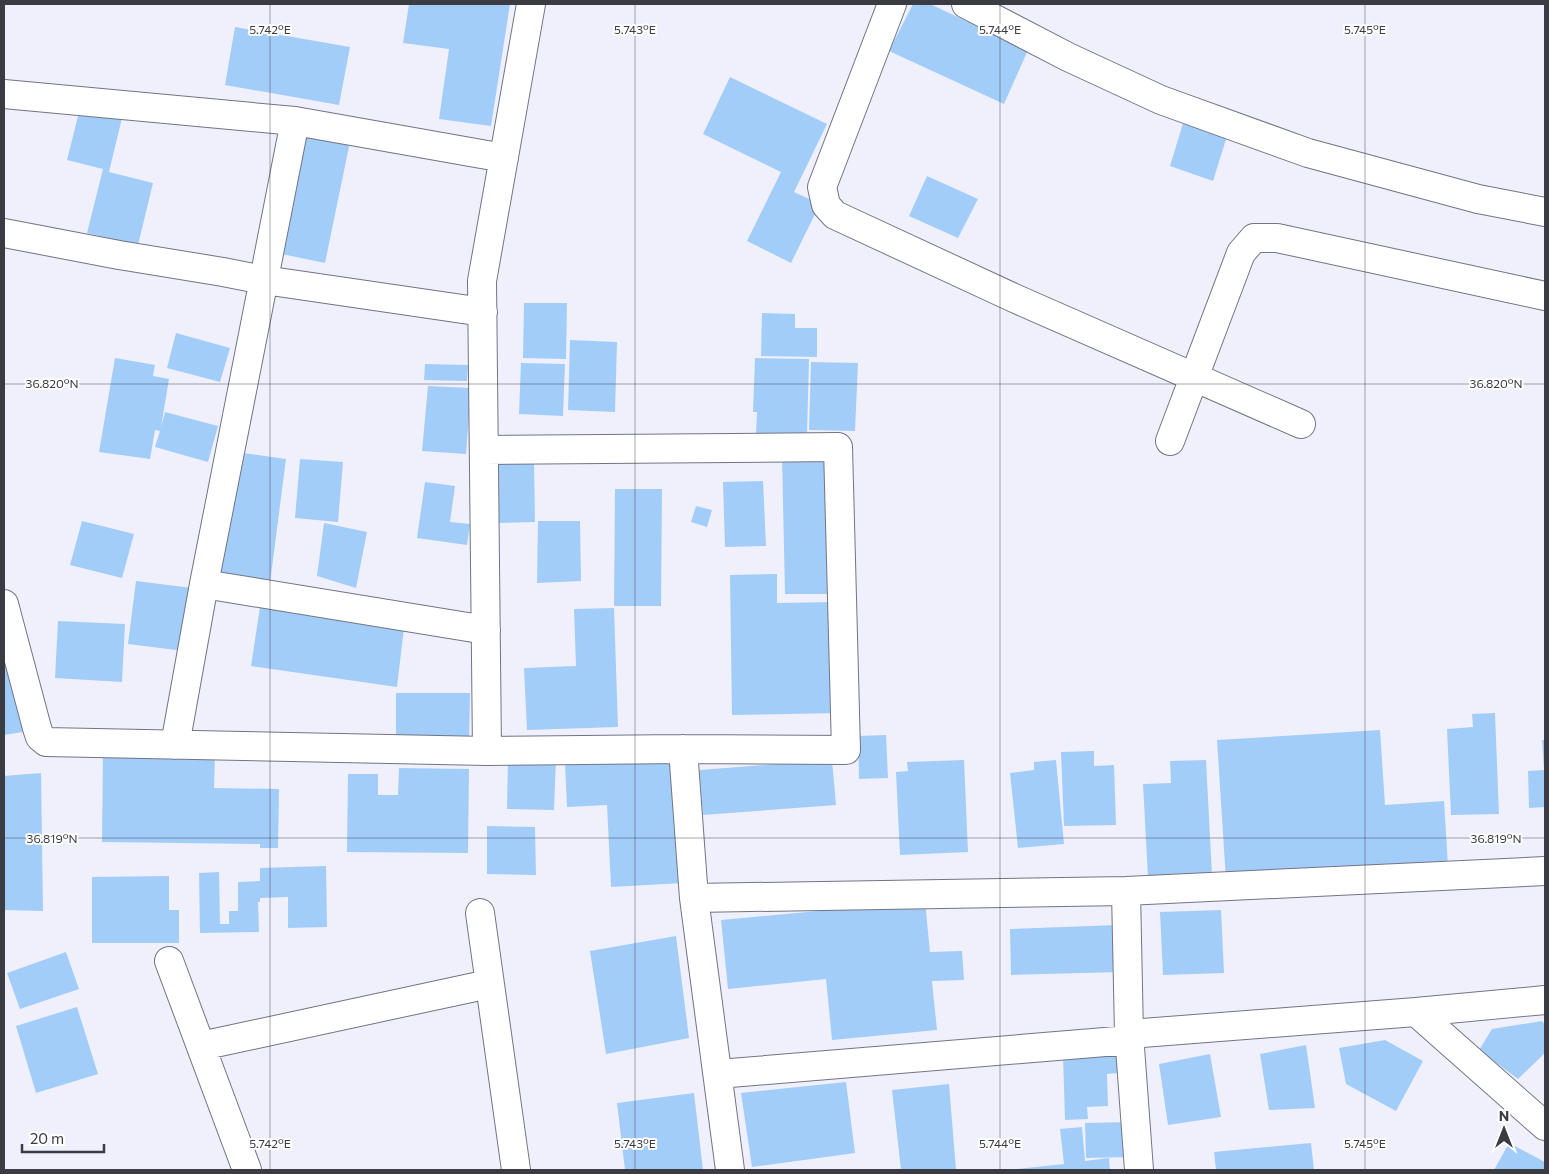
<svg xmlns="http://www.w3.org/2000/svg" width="1549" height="1174" font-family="Commissioner,sans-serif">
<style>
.building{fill:#a3cdf9}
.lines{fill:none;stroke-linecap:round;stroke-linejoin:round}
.street-casing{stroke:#727484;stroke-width:30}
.street{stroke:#fff;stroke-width:28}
.ticks{fill:none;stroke:#3a3b43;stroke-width:1;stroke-opacity:0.45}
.ticks-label{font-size:12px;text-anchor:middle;fill:#3a3b43;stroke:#fefefe;stroke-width:4;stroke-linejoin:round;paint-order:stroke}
</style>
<rect width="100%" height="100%" fill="#eff0fc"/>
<path class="building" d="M409 4H510L491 126 439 119 449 49 403 43Z
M913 4H930L1028 50 1004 104 889 51Z
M235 27 350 47 339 105 225 85Z
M730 77 827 124 794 192 820 204 791 263 747 241 781 172 703 134Z
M80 108 122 118 109 172 153 183 138 245 87 233 103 169 67 160Z
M1184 120 1228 133 1213 181 1170 166Z
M304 128 351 137 325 263 277 253Z
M927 176 978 199 958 238 909 216Z
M524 303H567L566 359 523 358Z
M762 313 795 314V328H817V357L761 356Z
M176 333 230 348 220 382 167 368Z
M570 340 617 342 615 412 568 410Z
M115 358 155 365 153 376 169 379 161 427 165 412 218 426 208 462 155 447 160 431 155 430 150 459 99 452Z
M755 358 809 359 807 435 756 433 757 412H753Z
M811 362 858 363 855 431 809 430Z
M521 363 565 364 563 416 519 414Z
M425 364 468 365 467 381 424 380Z
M428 386 471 388 466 454 422 451Z
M236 452 286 459 270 583 220 577Z
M825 455 827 594H785L782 456Z
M300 459 343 462 338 522 295 518Z
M534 461 535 522 497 523 495 462Z
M763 481 766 546 725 547 723 482Z
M425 482 455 486 450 522 470 524 467 545 417 538Z
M615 489H662L661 606H614Z
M696 506 712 510 707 527 691 522Z
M82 521 134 534 122 578 70 565Z
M538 521H580L581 581 537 583Z
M324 523 367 532 356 588 317 576Z
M777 574V603L837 602 839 713 732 715 730 575Z
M136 581 192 588 184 651 128 644Z
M260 607 404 628 397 687 251 666Z
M614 608 618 727 527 730 524 668 576 666 574 609Z
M58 621 125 624 122 682 55 678Z
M12 657 23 732 4 735V658Z
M396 693H470L469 745 396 743Z
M1495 713 1499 814 1451 815 1447 729 1473 727 1472 714Z
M1380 730 1385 805 1444 801 1448 866 1226 880 1217 740Z
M886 735 888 778 859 779 858 736Z
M1542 740H1545V807L1529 808 1528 771 1544 770Z
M103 750 215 751 214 788 279 789 278 848H260V844L102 842Z
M1094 751V766L1114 765 1116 825 1064 826 1061 752Z
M675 756 683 883 611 887 607 805 567 807 565 763Z
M508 757 556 758 554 810 507 809Z
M832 760 836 805 703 815 699 770Z
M964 760 968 852 900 855 896 772 908 771 907 762Z
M1056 760 1064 844 1018 848 1010 773 1034 770V762Z
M1206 760 1212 875 1148 878 1143 784 1171 783 1170 761Z
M399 768 469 769 468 853 347 852 348 774H378V795H398Z
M41 773 43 911 4 910V776Z
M487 826 535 827 536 875 487 874Z
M326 866 327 927 288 928V897L260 898V902H258L259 932 200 933 199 873 219 872 220 924H229V911H238V882L260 881V868Z
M169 876V910H179V943H92V877Z
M925 901 930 952 962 951 964 980 932 981 937 1030 832 1040 826 979 728 989 721 920Z
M1221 910 1224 973 1163 975 1160 912Z
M1118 925 1120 972 1011 975 1010 929Z
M676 936 689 1038 606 1054 590 951Z
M66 952 79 989 20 1009 7 973Z
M77 1007 98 1074 36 1093 16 1026Z
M1542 1021 1545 1025V1053L1518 1079 1479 1050 1492 1029Z
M1385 1040 1423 1061 1396 1111 1346 1084 1339 1048Z
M1306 1045 1315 1108 1269 1110 1260 1054Z
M1118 1053V1073L1107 1074 1108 1106 1087 1107 1088 1119 1065 1120 1063 1055Z
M1210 1054 1221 1117 1168 1125 1159 1064Z
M846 1082 855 1153 752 1167 741 1093Z
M949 1084 956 1170H901L892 1090Z
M694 1093 703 1170H625L617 1103Z
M1130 1122 1131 1157 1086 1158 1085 1123Z
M1082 1127 1085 1161 1109 1158 1110 1170H1017V1169L1064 1164 1060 1129Z
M1311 1143 1314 1170H1216L1214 1152Z
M1509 1143 1545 1162V1170H1494Z"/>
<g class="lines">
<g class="street-casing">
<path id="street" d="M892 4 822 187 826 205 835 215 1014 298 1301 424
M966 4 1068 57 1161 100 1308 153 1478 199 1545 212
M4 94 295 121
M4 233 119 255 223 272 264 280 483 312
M1170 441 1241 253 1254 238H1277L1545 296
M204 584 486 630
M4 604 37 728 40 737 46 742 487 751 683 749 846 750 838 447 484 450
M175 745 204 584 295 121 504 158
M683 749 694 898 730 1170
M487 751 482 281 531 4
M1126 891 1129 1034 1139 1170
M694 898 1126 891 1545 871
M480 913 516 1170
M169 961 247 1170
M1416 1012 1545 1000
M1129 1034 1416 1012 1545 1126
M201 1046 489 984
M718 1074 1129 1040"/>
</g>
<use href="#street" class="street"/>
</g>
<path class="ticks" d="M270 4V1170M635 4V1170M1000 4V1170M1365 4V1170M4 384H1545M4 838H1545"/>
<g class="ticks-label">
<text x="270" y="34">5.742°E</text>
<text x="635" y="34">5.743°E</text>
<text x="1000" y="34">5.744°E</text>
<text x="1365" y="34">5.745°E</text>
<text x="52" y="388">36.820°N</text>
<text x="1496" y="388">36.820°N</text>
<text x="52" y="843">36.819°N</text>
<text x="1496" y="843">36.819°N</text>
<text x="270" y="1148">5.742°E</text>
<text x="635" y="1148">5.743°E</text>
<text x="1000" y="1148">5.744°E</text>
<text x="1365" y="1148">5.745°E</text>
</g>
<rect width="1549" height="1174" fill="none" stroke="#3a3b43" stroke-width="10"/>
<g transform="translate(1504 1129)" stroke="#fefefe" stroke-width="4" paint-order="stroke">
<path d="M0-4L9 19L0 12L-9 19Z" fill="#3a3b43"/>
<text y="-8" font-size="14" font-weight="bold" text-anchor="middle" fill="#3a3b43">N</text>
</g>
<path d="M22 1144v8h82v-8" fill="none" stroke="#3a3b43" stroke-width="2.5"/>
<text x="30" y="1144" font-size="15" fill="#3a3b43" stroke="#fefefe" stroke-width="4" paint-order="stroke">20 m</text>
</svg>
